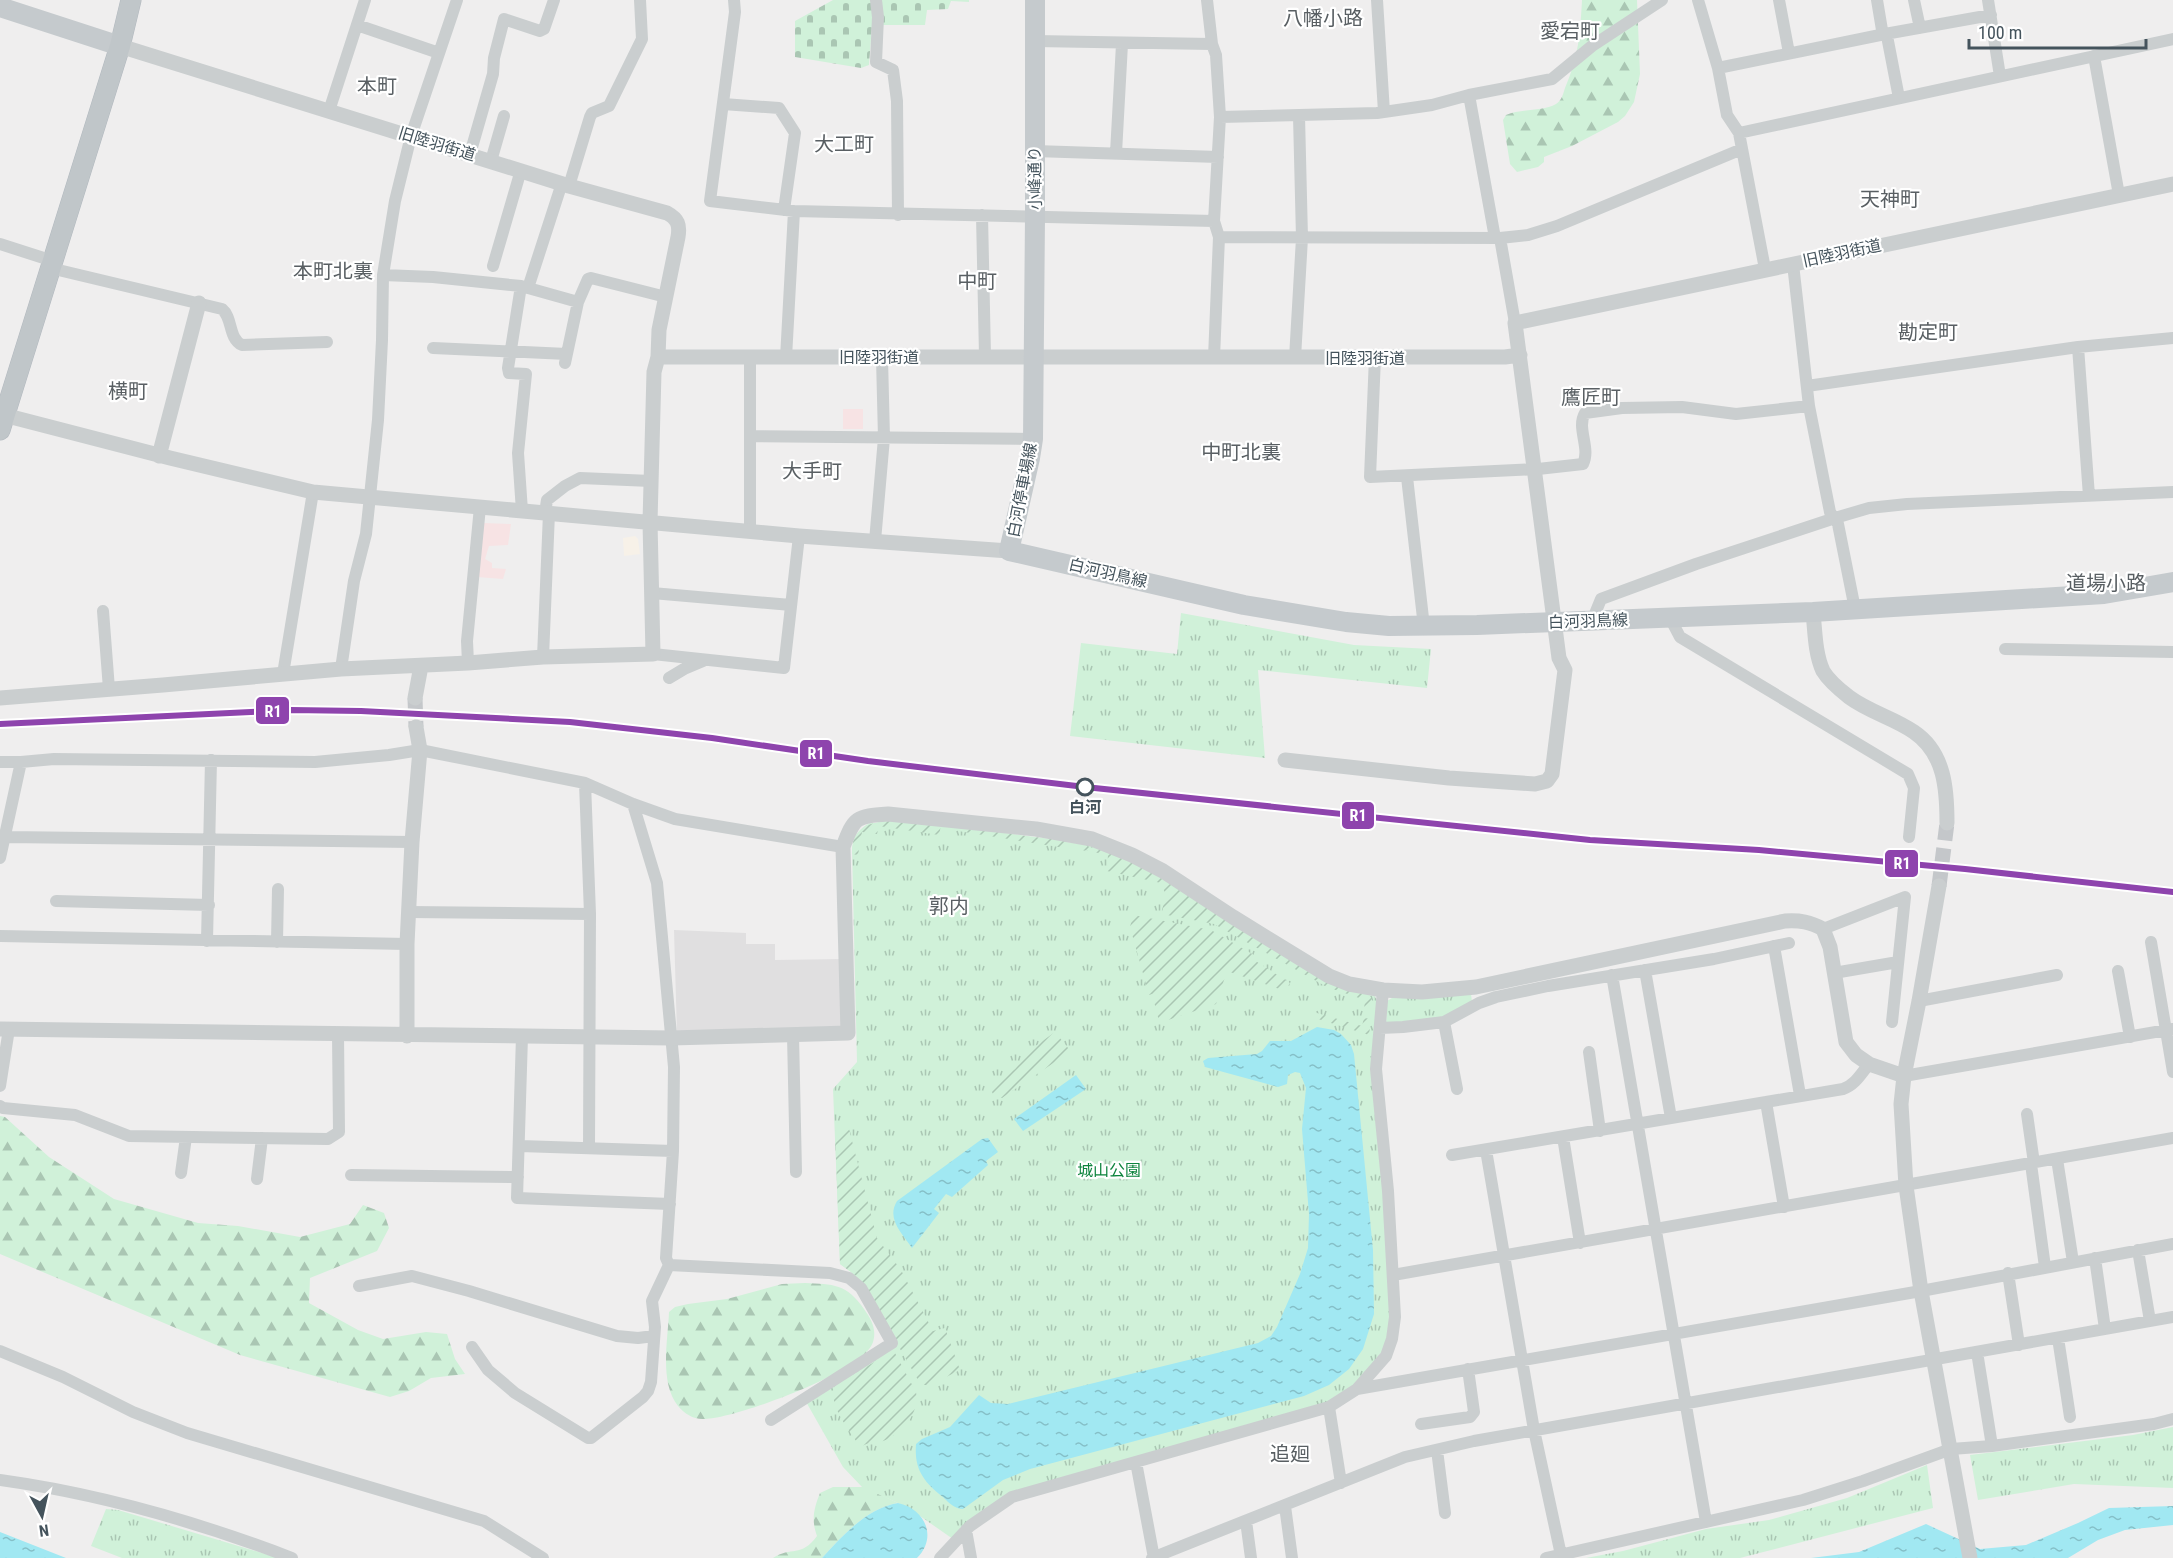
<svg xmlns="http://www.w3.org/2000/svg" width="2173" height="1558" font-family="'Roboto Condensed','Noto Sans JP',sans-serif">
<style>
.commercial{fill:#f7f1e8}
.education{fill:#e0dfe0}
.medical{fill:#f7e3e4}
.forest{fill:url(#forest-firs)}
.cemetery{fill:url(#cemetery-stones)}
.park{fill:url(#park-tufts)}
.garden{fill:url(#garden-furrows)}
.water{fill:url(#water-ripples)}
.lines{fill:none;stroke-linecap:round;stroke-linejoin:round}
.tertiary-tunnel{stroke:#c4c7ca;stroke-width:15;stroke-dasharray:15 8;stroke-linecap:butt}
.trunk-casing{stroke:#b2b9bf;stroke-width:21}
.minor{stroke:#cacecf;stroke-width:12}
.tertiary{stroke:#cacecf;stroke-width:15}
.primary{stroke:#c5cacd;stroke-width:20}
.trunk{stroke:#c0c6c9;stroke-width:20}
.rail-1-casing{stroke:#fff;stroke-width:10}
.rail-1{stroke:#8e44ad;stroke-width:6}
.stop-dot{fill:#fff;stroke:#44535c;stroke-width:3}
.labels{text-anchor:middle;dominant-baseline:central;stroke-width:4.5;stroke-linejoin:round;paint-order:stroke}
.street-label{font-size:16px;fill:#44535c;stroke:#fff}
.stop-label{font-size:16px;font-weight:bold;fill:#44535c;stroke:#fff}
.park-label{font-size:16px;fill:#0e843e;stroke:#fff}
.quarter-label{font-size:20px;fill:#595f63;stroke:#fff}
.line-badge{stroke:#fff;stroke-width:2}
.badge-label{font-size:16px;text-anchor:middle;font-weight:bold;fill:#fff}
</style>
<defs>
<pattern id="forest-firs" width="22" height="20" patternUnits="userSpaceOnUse" patternTransform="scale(1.5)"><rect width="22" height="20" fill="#d0f1d9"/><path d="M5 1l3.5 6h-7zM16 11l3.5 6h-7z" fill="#aac6b3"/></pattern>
<pattern id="cemetery-stones" width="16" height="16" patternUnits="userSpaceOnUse" patternTransform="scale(1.5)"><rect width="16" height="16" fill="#d0f1d9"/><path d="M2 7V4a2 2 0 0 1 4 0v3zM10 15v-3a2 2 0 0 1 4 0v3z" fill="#aac6b3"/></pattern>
<pattern id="park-tufts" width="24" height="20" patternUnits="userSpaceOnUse" patternTransform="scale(1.5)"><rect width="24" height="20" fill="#d0f1d9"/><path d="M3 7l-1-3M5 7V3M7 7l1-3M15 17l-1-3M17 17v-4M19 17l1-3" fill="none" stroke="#aac6b3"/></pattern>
<pattern id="garden-furrows" width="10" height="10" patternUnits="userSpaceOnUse" patternTransform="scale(1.5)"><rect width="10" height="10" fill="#d0f1d9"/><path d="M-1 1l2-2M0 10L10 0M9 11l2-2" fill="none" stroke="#aac6b3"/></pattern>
<pattern id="water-ripples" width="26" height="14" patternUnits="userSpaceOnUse" patternTransform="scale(1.5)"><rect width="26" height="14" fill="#a1e8f2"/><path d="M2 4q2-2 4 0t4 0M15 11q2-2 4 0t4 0" fill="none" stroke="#85bfc7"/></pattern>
</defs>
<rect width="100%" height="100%" fill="#efeeee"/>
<path class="commercial" d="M635 536 638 539 640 554 624 556 623 538Z"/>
<path class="education" d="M674 930 746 933V944H775V960L844 959 845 1030 677 1034Z"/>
<path class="medical" d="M843 409H863V429H843Z
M483 523 511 524 508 545 489 546 485 559 492 563V568L506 569 503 579 477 577Z"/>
<path class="forest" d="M1582 0H1637L1640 74 1634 102 1625 116 1618 122 1572 146 1544 157V162L1538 167 1517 172 1510 164 1503 120 1506 115C1521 108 1542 112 1556 104 1562 100 1563 94 1565 88 1579 55 1580 35 1582 0Z
M0 1116 5 1117 49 1157 114 1199 198 1223 238 1226 300 1237 350 1224 363 1205 384 1213 389 1228 377 1251 310 1278 309 1303 358 1330 383 1339 426 1332 447 1334 455 1359 465 1374 431 1378 409 1391 390 1397 240 1355 0 1254Z
M805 1283C833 1284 847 1284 864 1309 871 1319 877 1329 873 1342 864 1372 736 1418 705 1419 694 1420 685 1414 678 1406 659 1382 668 1340 669 1312L675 1307 688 1304 727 1299 782 1284Z
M833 1487H864L898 1503C867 1508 842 1536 822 1558H773C791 1546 801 1558 817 1536 811 1520 814 1508 820 1493Z"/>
<path class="cemetery" d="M833 0H969V2L951 1 948 9 927 10 925 25H872L869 65 861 68 795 57V21Z"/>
<path class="park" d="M1181 613 1354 645 1431 649 1427 688 1258 670 1265 758 1070 736 1081 643 1177 654Z
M870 823 959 827 1088 845 1126 858 1373 994 1379 1003 1392 1304 1387 1345 1360 1380 1332 1401 1020 1490C993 1500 972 1518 953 1539L907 1507 862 1487 843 1467 805 1400 896 1343 851 1272 840 1264 833 1089 857 1062 852 849C855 837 859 828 870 823Z
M1471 994 1472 1002 1438 1020 1386 1025 1387 1001 1392 998Z
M2173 1427V1488L2074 1484 1978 1500 1970 1455 2133 1435Z
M1927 1465 1933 1508 1740 1558H1586L1623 1551 1706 1529 1769 1520 1847 1498Z
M106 1509 118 1510 279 1558H122L91 1546Z"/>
<path class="garden" d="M890 820 941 825 939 835 879 826 877 834 862 832 858 855 852 854C851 827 869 823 890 820Z
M959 827 1066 841 1065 848 958 831Z
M1080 844 1126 858 1367 993 1372 999V1011L1364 1010 1365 1000 1327 987 1214 924 1162 914 1165 893 1161 883 1107 871 1108 855 1079 849Z
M1133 915 1211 930 1254 955V960L1290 983 1285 991 1227 971 1216 1004 1162 1022 1159 1021 1152 994 1149 995 1130 927Z
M1317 1013 1362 1026 1364 1018 1371 1019 1369 1035 1315 1018Z
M1055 1032 1068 1048V1053L1002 1098H995L989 1086 1015 1069 1030 1050Z
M849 1129 877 1238 901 1270 933 1331 945 1328 960 1370 930 1385H924L918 1380 859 1278 840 1264 835 1131Z
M895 1353 916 1392C920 1413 902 1434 883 1441 873 1444 870 1441 860 1447 850 1430 827 1405 835 1385L888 1354Z"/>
<path class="water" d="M1317 1027 1334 1030 1341 1034 1351 1045 1354 1054 1373 1250 1374 1314 1363 1349 1349 1369 1329 1385 1304 1396 1030 1469 1003 1480 963 1509C955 1509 949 1503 943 1497 924 1482 914 1470 916 1444L922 1439 950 1427 979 1395 991 1403 1008 1404 1258 1343 1271 1336 1277 1327 1300 1274 1308 1248 1309 1214 1302 1129 1306 1088 1300 1073 1295 1072 1288 1075 1287 1084 1278 1087 1205 1067 1203 1061 1208 1058 1257 1054 1262 1051 1270 1041H1291Z
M1076 1075 1086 1089 1023 1131 1014 1119Z
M988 1138 998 1152 986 1161 988 1165 952 1197 946 1194 934 1209 939 1213 912 1248C902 1233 886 1219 897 1201L982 1139Z
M898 1503C925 1509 938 1537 917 1558H822C842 1536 867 1508 898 1503Z
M2173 1506V1525L2125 1530 2098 1540 2068 1558H1811L1859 1552 1926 1524 1980 1549 2026 1545 2078 1523 2109 1508Z
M0 1532 66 1558H0Z"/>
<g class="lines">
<path class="tertiary-tunnel" d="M415 698 416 727
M1939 886 1947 823"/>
<g class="trunk-casing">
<path id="trunk" d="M0 430 120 46 131 0"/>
</g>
<path class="minor" d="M734 0 735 12 710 201 794 211 1214 221
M876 0 878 17 876 62 893 70 897 101 898 215
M1207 0 1212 44 1216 55 1220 117 1214 221 1219 237 1214 358
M1377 0 1384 112
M1698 0 1718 68 1727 115 1739 133 1765 269
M1779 0 1789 53
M1877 0 1882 30 1887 36 1899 98
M1914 0 1920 28
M1988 0 2000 76
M357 25 439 53
M1035 41 1212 44
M2094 56 2119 195
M1718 68 1885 34 1991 15
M1469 95 1495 238
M723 104 779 108 795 133 784 210
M329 111 365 0
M1220 117 1377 113 1432 105 1469 95 1552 79 1592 46 1662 0
M1739 133 2173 39
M1035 151 1218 157
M1116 153 1122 44
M470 154 493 74 494 58 504 19 540 31 544 29 554 0
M491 161 504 116
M569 186 590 117 592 113 609 106 642 39 640 0
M982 215 985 356
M1219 237 1500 238 1528 235 1557 226 1742 149
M1500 238 1515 323
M0 244 53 261
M1793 264 1809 406 1830 512 1838 524 1855 609
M493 266 521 170
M50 268 222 309C233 318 228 338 242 345L327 342
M383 275 433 277 521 286 578 302
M521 286 508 368 509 373 526 374 518 453 522 511
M528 288 562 183
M2078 347 2089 496
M433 348 567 354
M1375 357 1370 477 1538 469 1583 464C1591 448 1576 428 1585 413L1622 408 1682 407 1736 414 1809 406
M786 358 794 211
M1295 358 1302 238 1299 116
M565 363 578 302 588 279 591 278 666 297
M1807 386 2078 347 2173 338
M750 436 1033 439
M1407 477 1424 627
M545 513 547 500 565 486 580 478 651 481
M750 530V358
M875 541 884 438 882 358
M652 593 791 605
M103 611 109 689
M1670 618 1680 637 1908 774 1914 788 1909 837
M1592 621 1601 599 1696 564 1835 518 1869 508 1907 504 2173 492
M2005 649 2173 652
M653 654 784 668 799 536
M543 657 549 513
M468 663 467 641 480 507
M341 669 354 581 366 534 378 420 382 340 383 275 395 201 411 136 457 0
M283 674 313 492
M669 678 684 669 703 661
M0 762H21L54 759 315 762 389 755 420 750 585 783 633 804 675 819 843 847
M585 783 590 914 589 1148
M6 837 412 842
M0 858 21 762
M56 901 209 905
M409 912 590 914
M1823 929 1905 897 1892 1022
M0 936 407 944
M207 941 211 760
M277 942 278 889
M2151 942 2173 1072
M1774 946 1800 1095
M1645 970 1671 1118
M2118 971 2130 1037
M1834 973 1898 962
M1612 975 1706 1522
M1919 1001 2057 975
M1444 1022 1457 1089
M1380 1028 1403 1027 1444 1022 1479 1003 1496 997 1548 986 1714 959 1789 943
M793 1035 796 1172
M522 1036 517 1198 670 1204
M1589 1052 1600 1131
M1904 1076 2173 1029
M0 1086 9 1029
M1766 1102 1784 1207
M0 1106 3 1108 75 1115 129 1136 328 1139 339 1132 338 1034
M2027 1114 2034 1163
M1563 1137 1580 1243
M520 1146 673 1151
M1486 1150 1534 1430 1561 1555 1557 1558
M1452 1155 1843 1089C1855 1085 1861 1074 1869 1064
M2057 1159 2073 1262
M2031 1164 2045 1267
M181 1173 186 1137
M351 1175 518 1177
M257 1179 262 1138
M2138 1250 2150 1321
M2095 1258 2105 1329
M669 1265 830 1273 849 1278 861 1288 892 1343 771 1420
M2008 1273 2019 1345
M1393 1275 2173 1138
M359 1286 412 1276 469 1291 617 1336 638 1338 654 1336
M2058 1338 2070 1417
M472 1347 488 1370 515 1393 588 1438H591L643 1397 648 1391 651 1382 655 1327 652 1301 669 1265 666 1258 673 1151 674 1067 657 883 633 804
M0 1351 63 1377 133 1412 187 1433 484 1521 543 1558
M1977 1352 1992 1446 2154 1424 2173 1419
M1357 1389 1921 1291 2173 1244
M1329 1407 1341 1483
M1421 1424 1470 1417 1474 1412 1468 1369
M1437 1450 1445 1513
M1136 1462 1154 1558
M0 1480C101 1494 198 1522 292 1558
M1285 1506 1292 1558
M1246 1521 1251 1558
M966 1530 971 1558
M940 1558 970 1526 1012 1497 1329 1407 1357 1389 1386 1356 1392 1339 1395 1317 1388 1191 1376 1069 1383 990
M1152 1558 1405 1457 1474 1441 2173 1317
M1546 1558 1803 1500 1863 1481 1951 1449 1992 1446"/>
<path class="tertiary" d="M658 357H1505L1520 355
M0 414 170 458 313 492 799 536 1009 551
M159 456 199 303
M1813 612C1815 631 1815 654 1823 671 1829 681 1840 690 1849 697 1869 712 1894 718 1914 732 1945 753 1947 790 1947 823
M0 698 163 685 341 669 468 663 543 657 653 654 650 522 654 372 658 357 659 330 678 237C680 225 678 219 667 213L569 186 120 46
M415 698 421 666
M1285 760 1449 778 1535 784 1547 781 1552 774 1565 670 1559 658 1515 323 2173 184
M1939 886 1919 1001 1904 1076 1901 1104 1906 1186 1921 1291 1970 1558
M0 1029 671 1038 848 1033 843 847C854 817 856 816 888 814L1036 829 1092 839 1132 855 1163 871 1233 917 1329 976 1349 984 1383 990 1422 992 1476 987 1785 921C1800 920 1810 922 1823 929L1830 947 1846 1042 1856 1055 1869 1064 1904 1076
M407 1036V944L412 842 420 750 416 727"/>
<path class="primary" d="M1035 0V216L1033 439 1030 458 1009 551 1244 605 1346 622 1389 626 1477 625 1813 612 2104 594 2173 582
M0 7 120 46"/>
<use href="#trunk" class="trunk"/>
<g class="rail-1-casing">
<path id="rail-1" d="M0 724 291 710 361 711 570 722 712 738 868 761 1085 787 1590 840 1759 850 1965 869 2173 892"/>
</g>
<use href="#rail-1" class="rail-1"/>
</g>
<circle class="stop-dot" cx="1085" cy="787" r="8"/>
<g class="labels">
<g class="street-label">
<text transform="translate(437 144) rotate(17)">旧陸羽街道</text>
<text transform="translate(1035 178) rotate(-91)">小峰通り</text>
<text transform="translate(1842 253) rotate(-12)">旧陸羽街道</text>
<text x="879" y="357">旧陸羽街道</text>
<text x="1365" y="358">旧陸羽街道</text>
<text transform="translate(1022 490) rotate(-79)">白河停車場線</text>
<text transform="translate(1108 573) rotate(13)">白河羽鳥線</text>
<text transform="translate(1588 621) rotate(-2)">白河羽鳥線</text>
</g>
<g class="stop-label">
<text x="1085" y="807">白河</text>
</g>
<g class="park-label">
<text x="1109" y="1170">城山公園</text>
</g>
<g class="quarter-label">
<text x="1323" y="18">八幡小路</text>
<text x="1570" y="31">愛宕町</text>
<text x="377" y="86">本町</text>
<text x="844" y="144">大工町</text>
<text x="1890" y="199">天神町</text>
<text x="333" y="271">本町北裏</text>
<text x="977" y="281">中町</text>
<text x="1928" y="332">勘定町</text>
<text x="128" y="391">横町</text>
<text x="1591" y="397">鷹匠町</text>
<text x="1241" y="452">中町北裏</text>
<text x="812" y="471">大手町</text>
<text x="2106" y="583">道場小路</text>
<text x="949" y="906">郭内</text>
<text x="1290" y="1454">追廻</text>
</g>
</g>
<g class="line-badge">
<rect x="255" y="696" width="35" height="29" rx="6" fill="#8e44ad"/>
<rect x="799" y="739" width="34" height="29" rx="6" fill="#8e44ad"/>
<rect x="1341" y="801" width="34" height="29" rx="6" fill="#8e44ad"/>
<rect x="1884" y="849" width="35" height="29" rx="6" fill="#8e44ad"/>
</g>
<g class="badge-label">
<text x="273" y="717">R1</text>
<text x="816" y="759">R1</text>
<text x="1358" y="821">R1</text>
<text x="1902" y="869">R1</text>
</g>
<g transform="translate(42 1516) rotate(172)" stroke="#ffffff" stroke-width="4.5" paint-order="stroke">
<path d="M0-4.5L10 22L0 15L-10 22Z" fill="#44535c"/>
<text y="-9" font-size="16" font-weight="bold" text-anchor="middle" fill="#44535c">N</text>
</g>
<path d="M1969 39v9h177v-9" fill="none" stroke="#44535c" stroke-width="3"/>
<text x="1978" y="39" font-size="18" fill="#44535c" stroke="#ffffff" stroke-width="4.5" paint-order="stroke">100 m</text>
</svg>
